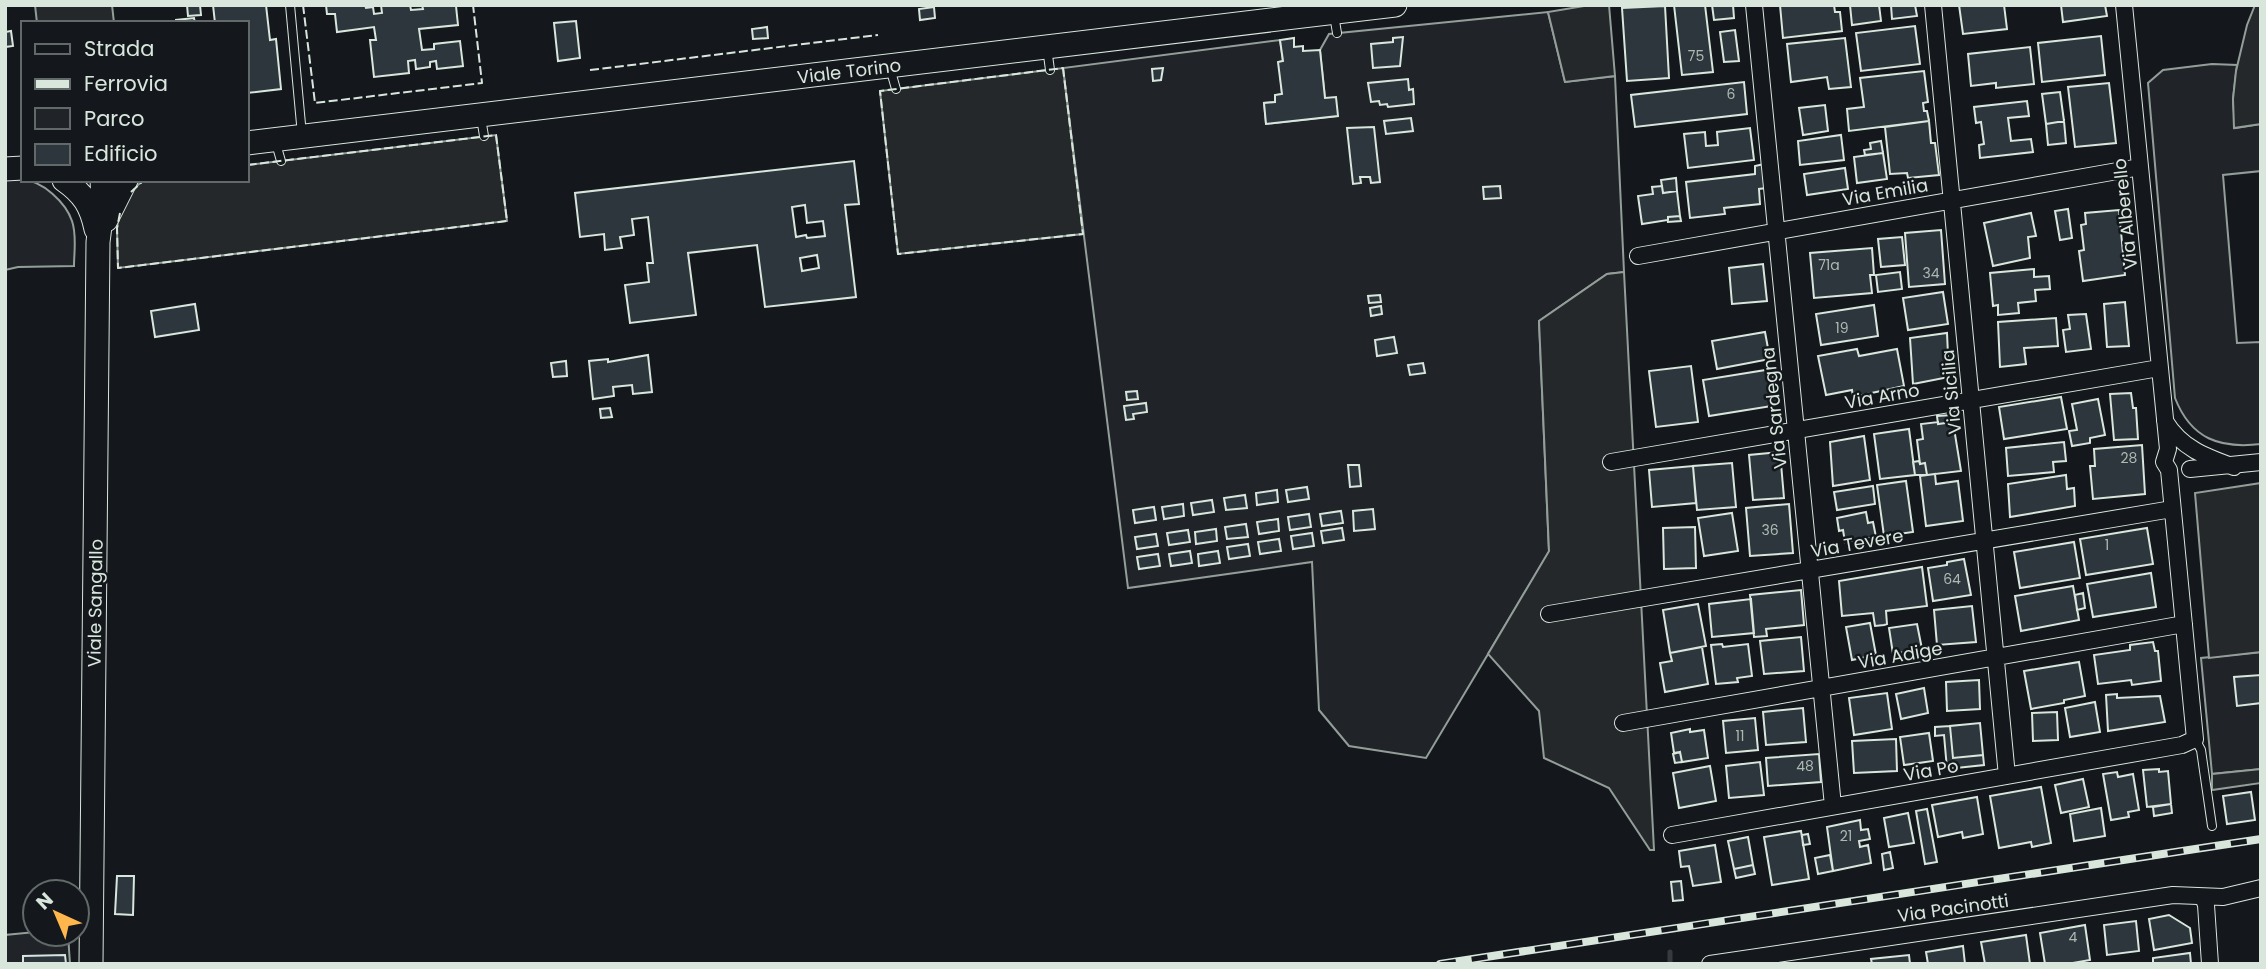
<svg xmlns="http://www.w3.org/2000/svg" width="2266" height="969" font-family="Poppins,sans-serif">
<style>
.green{fill:#202428;stroke:#939e99;stroke-width:2}
.parking{fill:#24282b;stroke:#939e99;stroke-width:2}
.lines{fill:none;stroke-linecap:round;stroke-linejoin:round}
.stream{stroke:#363b3e;stroke-width:5}
.building{fill:#2c363c;stroke:#d8e6dc;stroke-width:2;fill-rule:evenodd}
.lane-casing{stroke:#d8e6dc;stroke-width:10}
.street-casing{stroke:#d8e6dc;stroke-width:18}
.secondary-casing{stroke:#d8e6dc;stroke-width:25}
.lane{stroke:#14181c;stroke-width:8}
.street{stroke:#14181c;stroke-width:16}
.secondary{stroke:#14181c;stroke-width:23}
.rail-casing{stroke:#d8e6dc;stroke-width:8}
.rail{stroke:#14181c;stroke-width:5;stroke-dasharray:16;stroke-linecap:butt}
.fence{stroke:#d8e6dc;stroke-width:2;stroke-dasharray:9 3.5;stroke-linecap:butt}
.labels{text-anchor:middle;dominant-baseline:central;stroke-width:5;stroke-linejoin:round;paint-order:stroke}
.number-label{font-size:14px;fill:#adbab4}
.street-label{font-size:18px;fill:#d8e6dc;stroke:#14181c}
</style>
<rect width="100%" height="100%" fill="#14181c"/>
<path class="green" d="M1548 12 1565 82 1615 76 1624 272 1607 274 1539 321 1549 552 1426 758 1349 746 1319 710 1312 562 1128 588 1063 68 1280 40 1283 61 1279 62 1282 94 1275 95V102L1264 103 1266 124 1337 116 1325 98 1320 50 1329 34Z
M2212 64 2237 65 2233 99 2235 128 2261 124V171L2223 175 2237 343 2261 342V444C2220 449 2191 439 2175 398L2148 83 2163 70Z
M23 178V180C42 180 66 203 72 221 77 235 74 252 74 266L18 267 5 270V179Z
M2261 652V769L2212 774 2201 658Z
M35 932V934H68L70 964H5V935Z"/>
<path class="parking" d="M35 5H112L114 23H37Z
M1590 5H1609L1615 76 1565 82 1548 12Z
M2255 5H2261V124L2234 128 2233 99 2236 71 2247 25Z
M1063 68 1083 234 898 254 880 91Z
M496 135 507 221 118 268 117 228 119 214 132 190 144 180H247V165Z
M1624 272 1654 850H1650L1609 788 1544 758 1539 711 1488 654 1549 551 1539 321 1607 274Z
M2261 483V652L2209 658 2195 493Z
M2261 769V783L2212 790V774Z"/>
<g class="lines">
<path class="stream" d="M1670 952V964"/>
</g>
<path class="building" d="M187 5H200L201 15 188 16Z
M213 5H266L270 40 276 39 281 89 247 93V23H215Z
M326 5H365L366 8 373 7 374 14 382 13 381 5H410L411 10 423 9 422 5H459L456 6 458 25 419 29 422 50 434 49V44L460 41 463 66 437 69 436 61 430 62V67L416 69 415 60 408 61 409 73 374 77 370 40H376L374 27 337 32 335 14H327Z
M1674 5H1705L1713 72 1682 75Z
M1712 5H1733L1734 18 1714 20Z
M1780 5H1834L1835 12H1840L1842 31 1783 38Z
M1850 5H1879L1881 21 1852 25Z
M1891 5H1915L1917 16 1892 19Z
M1959 5H2004L2007 29 1963 34Z
M2061 5H2105L2107 16 2063 22Z
M1665 6 1669 78 1627 81 1622 8Z
M934 7 935 18 920 20 919 9Z
M194 18 195 23H176V20Z
M576 21 580 58 558 61 554 23Z
M1915 26 1920 64 1861 71 1856 33Z
M767 27 768 38 753 39 752 29Z
M1735 30 1739 61 1724 62 1720 32Z
M11 31 13 46 5 47V32Z
M2101 36 2105 75 2042 82 2038 43Z
M1403 37 1400 66 1373 68 1371 44 1393 42V38Z
M1294 38V47L1303 46V51L1320 50 1325 98 1336 97 1338 116 1266 124 1264 103 1275 102V95L1282 94 1278 62 1283 61 1280 40Z
M1845 38 1851 87 1829 89 1827 77 1791 82 1787 44Z
M2030 47 2034 84 1996 88V83L1971 86 1968 54Z
M1163 68 1161 80 1153 81 1152 69Z
M1924 71 1928 102 1923 103 1924 111H1927L1929 121 1849 131 1847 109 1864 107 1860 78Z
M1408 79 1409 90 1413 89 1414 104 1388 107 1387 104 1380 105 1379 101 1371 102 1368 83Z
M1744 82 1747 114 1635 127 1631 95Z
M2109 83 2116 143 2075 147 2068 87Z
M2060 92 2064 121 2046 124 2042 94Z
M2027 101 2029 116 2008 118 2011 141 2031 139 2033 152 1980 158 1979 145 1984 144 1981 122 1976 123 1974 107Z
M1825 105 1828 131 1803 135 1799 108Z
M1411 118 1413 131 1386 134 1384 121Z
M1929 121 1931 143H1935L1939 175 1908 178 1907 173 1890 174 1885 127Z
M2064 121 2066 143 2048 145 2046 124Z
M1374 127 1380 182 1371 183 1370 177H1360L1361 183 1353 184 1347 128Z
M1750 128 1754 160 1688 168 1684 134 1705 132 1706 146 1718 145 1717 132Z
M1841 135 1844 160 1800 165 1798 141Z
M1881 141 1883 153 1865 155 1864 150 1871 149 1870 143Z
M1883 153 1887 179 1857 183 1854 157Z
M854 161 859 204 845 205 856 297 765 307 757 245 688 253 696 315 630 323 625 285 649 282 647 263H653L648 217 632 219 634 235 620 237 622 248 605 250 604 234 580 237 575 193ZM805 205 807 223 823 221 825 236 807 238 806 235 796 237 792 207ZM817 255 819 268 802 271 800 258Z
M1764 164 1767 188 1759 189 1760 204 1724 208 1725 214 1690 218 1686 182 1755 174V166Z
M1845 168 1848 189 1807 195 1804 174Z
M1676 178 1677 191 1663 193 1661 180Z
M1500 186 1501 198 1484 199 1483 187Z
M1662 186 1663 193 1677 191 1680 216 1668 217V220L1642 224 1638 196 1653 194 1652 187Z
M2068 209 2072 238 2060 240 2055 211Z
M2119 210 2125 275 2083 281 2079 251 2084 250 2081 225 2086 224 2085 213Z
M2031 213 2036 236 2028 237 2030 258 1993 266 1984 223Z
M1680 216 1681 221 1668 222V217Z
M1941 230 1945 284 1909 287 1905 233Z
M1902 237 1905 265 1881 267 1878 239Z
M1872 248 1874 275H1870L1872 293 1814 298 1810 253Z
M1763 264 1767 301 1732 304 1729 268Z
M2034 269V277L2049 276 2050 289 2035 290 2036 301 2018 303 2019 313 1998 315V305L1993 306 1990 273Z
M1900 272 1902 289 1878 292 1876 275Z
M1943 292 1948 324 1908 330 1903 298Z
M1380 295 1381 302 1369 303 1368 296Z
M2125 302 2129 346 2107 347 2104 304Z
M195 304 199 330 155 337 151 311Z
M1874 305 1878 336 1821 345 1816 314Z
M1381 306 1382 314 1371 316 1370 308Z
M2086 314 2091 349 2066 352 2063 330 2070 329 2068 315Z
M2056 318 2058 346 2024 348 2026 364 2000 367 1998 322Z
M1765 332 1770 359 1717 369 1712 341Z
M1947 333 1949 377 1913 384 1910 338Z
M1394 337 1397 353 1377 356 1375 340Z
M1857 349 1859 356 1897 349 1904 386 1853 397 1852 390 1826 395 1818 356Z
M648 355 652 392 633 394 632 385 613 387 614 396 593 399 589 361 608 359V362Z
M566 361 567 376 553 377 551 363Z
M1423 363 1425 373 1410 375 1408 365Z
M1691 366 1698 422 1656 427 1649 371Z
M1772 369 1778 405 1709 416 1703 380Z
M1137 391 1138 399 1127 400 1126 392Z
M2131 393 2133 408H2136L2138 439 2114 440 2110 394Z
M2061 397 2067 429 2004 439 1999 407Z
M2098 399 2105 435 2090 438V443L2072 446 2069 431 2077 430 2072 404Z
M1146 403 1147 412 1133 414 1134 419 1126 420 1124 406Z
M610 408 612 417 601 418 600 409Z
M1952 415 1953 422 1938 424 1937 416Z
M1938 422V424L1953 422 1961 471 1927 475 1925 463 1920 464 1917 440 1923 439 1921 424Z
M1909 429 1915 475 1880 479 1874 434Z
M1864 436 1870 480 1833 486 1830 442Z
M2064 442 2066 461 2053 462 2054 472 2008 476 2006 448Z
M2142 445 2145 494 2093 499 2090 466H2095L2094 449Z
M1780 452 1784 498 1753 500 1749 455Z
M1919 461 1920 464 1925 463 1927 475H1915L1913 462Z
M1732 463 1736 507 1697 510 1693 466Z
M1348 465H1359L1361 486 1350 487Z
M1693 466 1696 503 1652 507 1649 470Z
M1935 474 1936 484 1958 481 1963 521 1926 526 1920 476Z
M2066 475 2067 489 2074 488 2075 506 2010 517 2008 484Z
M1906 481 1913 532 1884 536 1877 485Z
M1873 486 1875 504 1837 510 1834 492Z
M1307 487 1309 499 1288 502 1286 490Z
M1277 490 1278 502 1257 505 1256 493Z
M1245 495 1247 508 1226 510 1224 498Z
M1212 500 1214 512 1193 515 1191 503Z
M1183 504 1184 516 1164 519 1162 507Z
M1789 504 1793 553 1750 556 1746 508Z
M1154 507 1156 520 1135 523 1133 510Z
M1373 509 1375 529 1354 531 1353 511Z
M1341 511 1343 523 1322 526 1320 514Z
M1866 512 1868 523 1873 522 1876 537 1845 542 1843 530 1839 531 1837 518Z
M1732 513 1738 551 1704 556 1698 518Z
M1309 514 1311 527 1290 530 1288 517Z
M1278 519 1279 531 1259 534 1257 522Z
M1246 524 1248 537 1227 539 1225 527Z
M1695 527 1696 568 1664 569 1663 528Z
M1342 528 1344 540 1323 543 1321 531Z
M2147 528 2153 564 2086 575 2080 539Z
M1216 529 1217 541 1196 544 1195 532Z
M1188 530 1190 542 1169 545 1167 533Z
M1312 533 1314 546 1293 549 1291 536Z
M1156 534 1158 546 1137 549 1135 537Z
M1279 539 1281 551 1260 554 1258 542Z
M2074 542 2080 578 2020 588 2014 552Z
M1248 544 1250 556 1229 559 1227 547Z
M1190 551 1192 563 1171 566 1169 554Z
M1218 551 1220 563 1199 566 1198 554Z
M1158 554 1160 566 1139 569 1137 557Z
M1964 559 1971 595 1933 601 1928 568 1947 565V562Z
M1922 567 1927 606 1886 611 1887 624 1884 625 1875 626 1873 613 1842 616 1839 581Z
M2151 573 2156 607 2093 617 2087 584Z
M2073 586 2079 620 2021 631 2015 596Z
M1801 590 1804 625 1766 629 1767 636 1754 637 1750 595Z
M2083 593 2085 608 2077 610 2075 595Z
M1751 599 1754 633 1712 637 1709 604Z
M1698 604 1706 646 1670 653 1663 610Z
M1972 606 1976 642 1937 645 1934 610Z
M1870 623 1876 655 1852 660 1846 627Z
M1917 624 1922 649 1893 654 1889 628Z
M1801 637 1804 671 1764 674 1760 641Z
M2153 642 2155 651H2158L2161 681 2132 685 2131 680 2098 684 2094 655 2130 650V645Z
M1722 644 1723 647 1748 644 1752 676 1737 678 1738 682 1716 684 1711 645Z
M1702 647 1708 684 1665 692 1660 663 1672 661 1670 653Z
M2079 662 2085 696 2064 700V703L2031 709 2024 671Z
M2261 675V703L2237 706 2234 677Z
M1979 680 1980 709 1947 711 1946 682Z
M1924 688 1928 713 1901 719 1896 694Z
M1887 693 1892 729 1854 735 1849 698Z
M2117 694V698L2160 696 2165 722 2108 731 2106 695Z
M2095 702 2100 732 2070 737 2065 708Z
M1803 708 1806 742 1766 745 1763 712Z
M2057 712 2058 740 2033 741 2032 713Z
M1755 718 1758 750 1726 753 1723 721Z
M1980 723 1983 755 1953 758 1950 726Z
M1950 726 1953 758 1983 755 1984 765 1947 769 1944 735 1935 736V727Z
M1690 729V732L1704 730 1708 758 1682 762 1680 752 1674 753 1671 733Z
M1929 733 1933 761 1904 765 1900 737Z
M1896 739 1897 771 1854 773 1852 741Z
M1680 752 1682 762 1675 763 1673 754Z
M1819 754 1821 782 1768 786 1766 758Z
M1760 762 1764 795 1729 798 1726 766Z
M1710 766 1716 801 1679 808 1673 773Z
M2159 769V772L2168 771 2171 804 2147 807 2143 770Z
M2117 772 2118 777 2133 774 2139 810 2128 812 2129 817 2111 820 2103 774Z
M2083 779 2089 807 2061 813 2055 785Z
M2041 787 2051 843 2032 847 2031 842 1999 848 1990 796Z
M2251 792 2255 820 2227 824 2223 796Z
M1977 797 1983 834 1963 838 1962 832 1938 837 1932 805Z
M2171 804 2172 813 2154 816 2153 807Z
M2101 808 2105 836 2074 841 2070 814Z
M1927 809 1937 862 1925 864 1916 811Z
M1908 813 1914 843 1889 847 1884 818Z
M1860 820 1861 830 1868 829 1870 839 1859 841 1860 847 1868 845 1871 863 1833 871 1827 827Z
M1801 831 1809 879 1772 885 1764 837Z
M1808 834 1810 844 1803 845 1802 835Z
M1748 837 1753 865 1734 869 1728 841Z
M1715 845 1721 882 1693 886 1689 866 1681 867 1679 851Z
M1890 852 1893 868 1884 870 1882 854Z
M1830 855 1833 871 1818 874 1815 858Z
M1753 865 1755 874 1736 878 1734 869Z
M117 876H134L133 915 115 914Z
M1681 881 1683 900 1673 901 1671 882Z
M2169 915 2190 928 2192 943 2154 950 2149 919Z
M2136 921 2139 951 2107 955 2104 925Z
M2085 925 2090 960 2067 964H2045L2040 933Z
M2026 935 2030 964H1985L1981 942Z
M1963 946 1965 964H1928L1926 952Z
M2190 953 2191 964H2153V958Z
M65 955 66 964H23V956Z
M1909 955 1910 964H1872L1871 959Z"/>
<g class="lines">
<g class="lane-casing">
<path id="lane" d="M290 5 302 135
M1334 15 1337 33
M1047 48 1050 70
M890 68 896 89
M481 118 484 136
M275 140 281 161
M2195 739 2201 750 2212 826"/>
</g>
<g class="street-casing">
<path id="street" d="M1754 5 1833 806
M1933 5 2007 776
M1638 256 2140 167
M2165 421C2181 448 2206 457 2234 467
M1611 462 2159 368
M2190 469 2261 462
M1549 614 2172 509
M1623 723 2184 624
M1672 835 2182 745 2195 739 2169 470 2164 462 2168 449 2124 5
M2203 897 2206 905 2210 964
M1710 964 2173 895 2223 897 2261 888"/>
</g>
<g class="secondary-casing">
<path id="secondary" d="M247 143 1395 5
M5 169 23 168
M64 180C84 194 91 206 96 229
M106 220 126 180
M91 964 98 242 103 202 102 180"/>
</g>
<use href="#lane" class="lane"/>
<use href="#street" class="street"/>
<use href="#secondary" class="secondary"/>
<g class="rail-casing">
<path id="rail" d="M1440 964 2261 839"/>
</g>
<use href="#rail" class="rail"/>
<path class="fence" d="M303 5 315 103 482 83 473 5
M1063 68 1083 234 898 254 880 91Z
M590 70 878 35
M131 192 144 180
M120 213 117 228 118 268 507 221 496 135 247 165"/>
</g>
<g class="labels">
<g class="number-label">
<text x="1696" y="56">75</text>
<text x="1731" y="94">6</text>
<text x="1829" y="265">71a</text>
<text x="1931" y="273">34</text>
<text x="1842" y="328">19</text>
<text x="2129" y="458">28</text>
<text x="1770" y="530">36</text>
<text x="2107" y="545">1</text>
<text x="1952" y="579">64</text>
<text x="1740" y="736">11</text>
<text x="1805" y="766">48</text>
<text x="1846" y="836">21</text>
<text x="2073" y="937">4</text>
</g>
<g class="street-label">
<text transform="translate(849 71) rotate(-7)">Viale Torino</text>
<text transform="translate(1885 192) rotate(-10)">Via Emilia</text>
<text transform="translate(2125 214) rotate(-96)">Via Alberello</text>
<text transform="translate(1951 392) rotate(-95)">Via Sicilia</text>
<text transform="translate(1882 396) rotate(-10)">Via Arno</text>
<text transform="translate(1774 408) rotate(-96)">Via Sardegna</text>
<text transform="translate(1857 543) rotate(-10)">Via Tevere</text>
<text transform="translate(95 603) rotate(-89)">Viale Sangallo</text>
<text transform="translate(1900 655) rotate(-10)">Via Adige</text>
<text transform="translate(1931 770) rotate(-10)">Via Po</text>
<text transform="translate(1953 908) rotate(-8)">Via Pacinotti</text>
</g>
</g>
<rect width="2266" height="969" fill="none" stroke="#d8e6dc" stroke-width="14"/>
<rect x="21" y="21" width="228" height="161" fill="#14181c" stroke="#626a69" stroke-width="2"/>
<rect x="35" y="44" width="35" height="10" fill="#14181c" stroke="#626a69" stroke-width="2"/>
<text x="84" y="56" font-size="21" fill="#d8e6dc">Strada</text>
<rect x="35" y="79" width="35" height="10" fill="#d8e6dc" stroke="#626a69" stroke-width="2"/>
<text x="84" y="91" font-size="21" fill="#d8e6dc">Ferrovia</text>
<rect x="35" y="108" width="35" height="21" fill="#202428" stroke="#626a69" stroke-width="2"/>
<text x="84" y="126" font-size="21" fill="#d8e6dc">Parco</text>
<rect x="35" y="144" width="35" height="21" fill="#2c363c" stroke="#626a69" stroke-width="2"/>
<text x="84" y="161" font-size="21" fill="#d8e6dc">Edificio</text>
<g transform="translate(56 913) rotate(316)"><circle r="33" fill="#14181c" stroke="#626a69" stroke-width="2"/>
<path d="M0-5L12 26L0 18L-12 26Z" fill="#ffb74d"/>
<text y="-10" font-size="19" font-weight="bold" text-anchor="middle" fill="#d8e6dc">N</text>
</g>
</svg>
